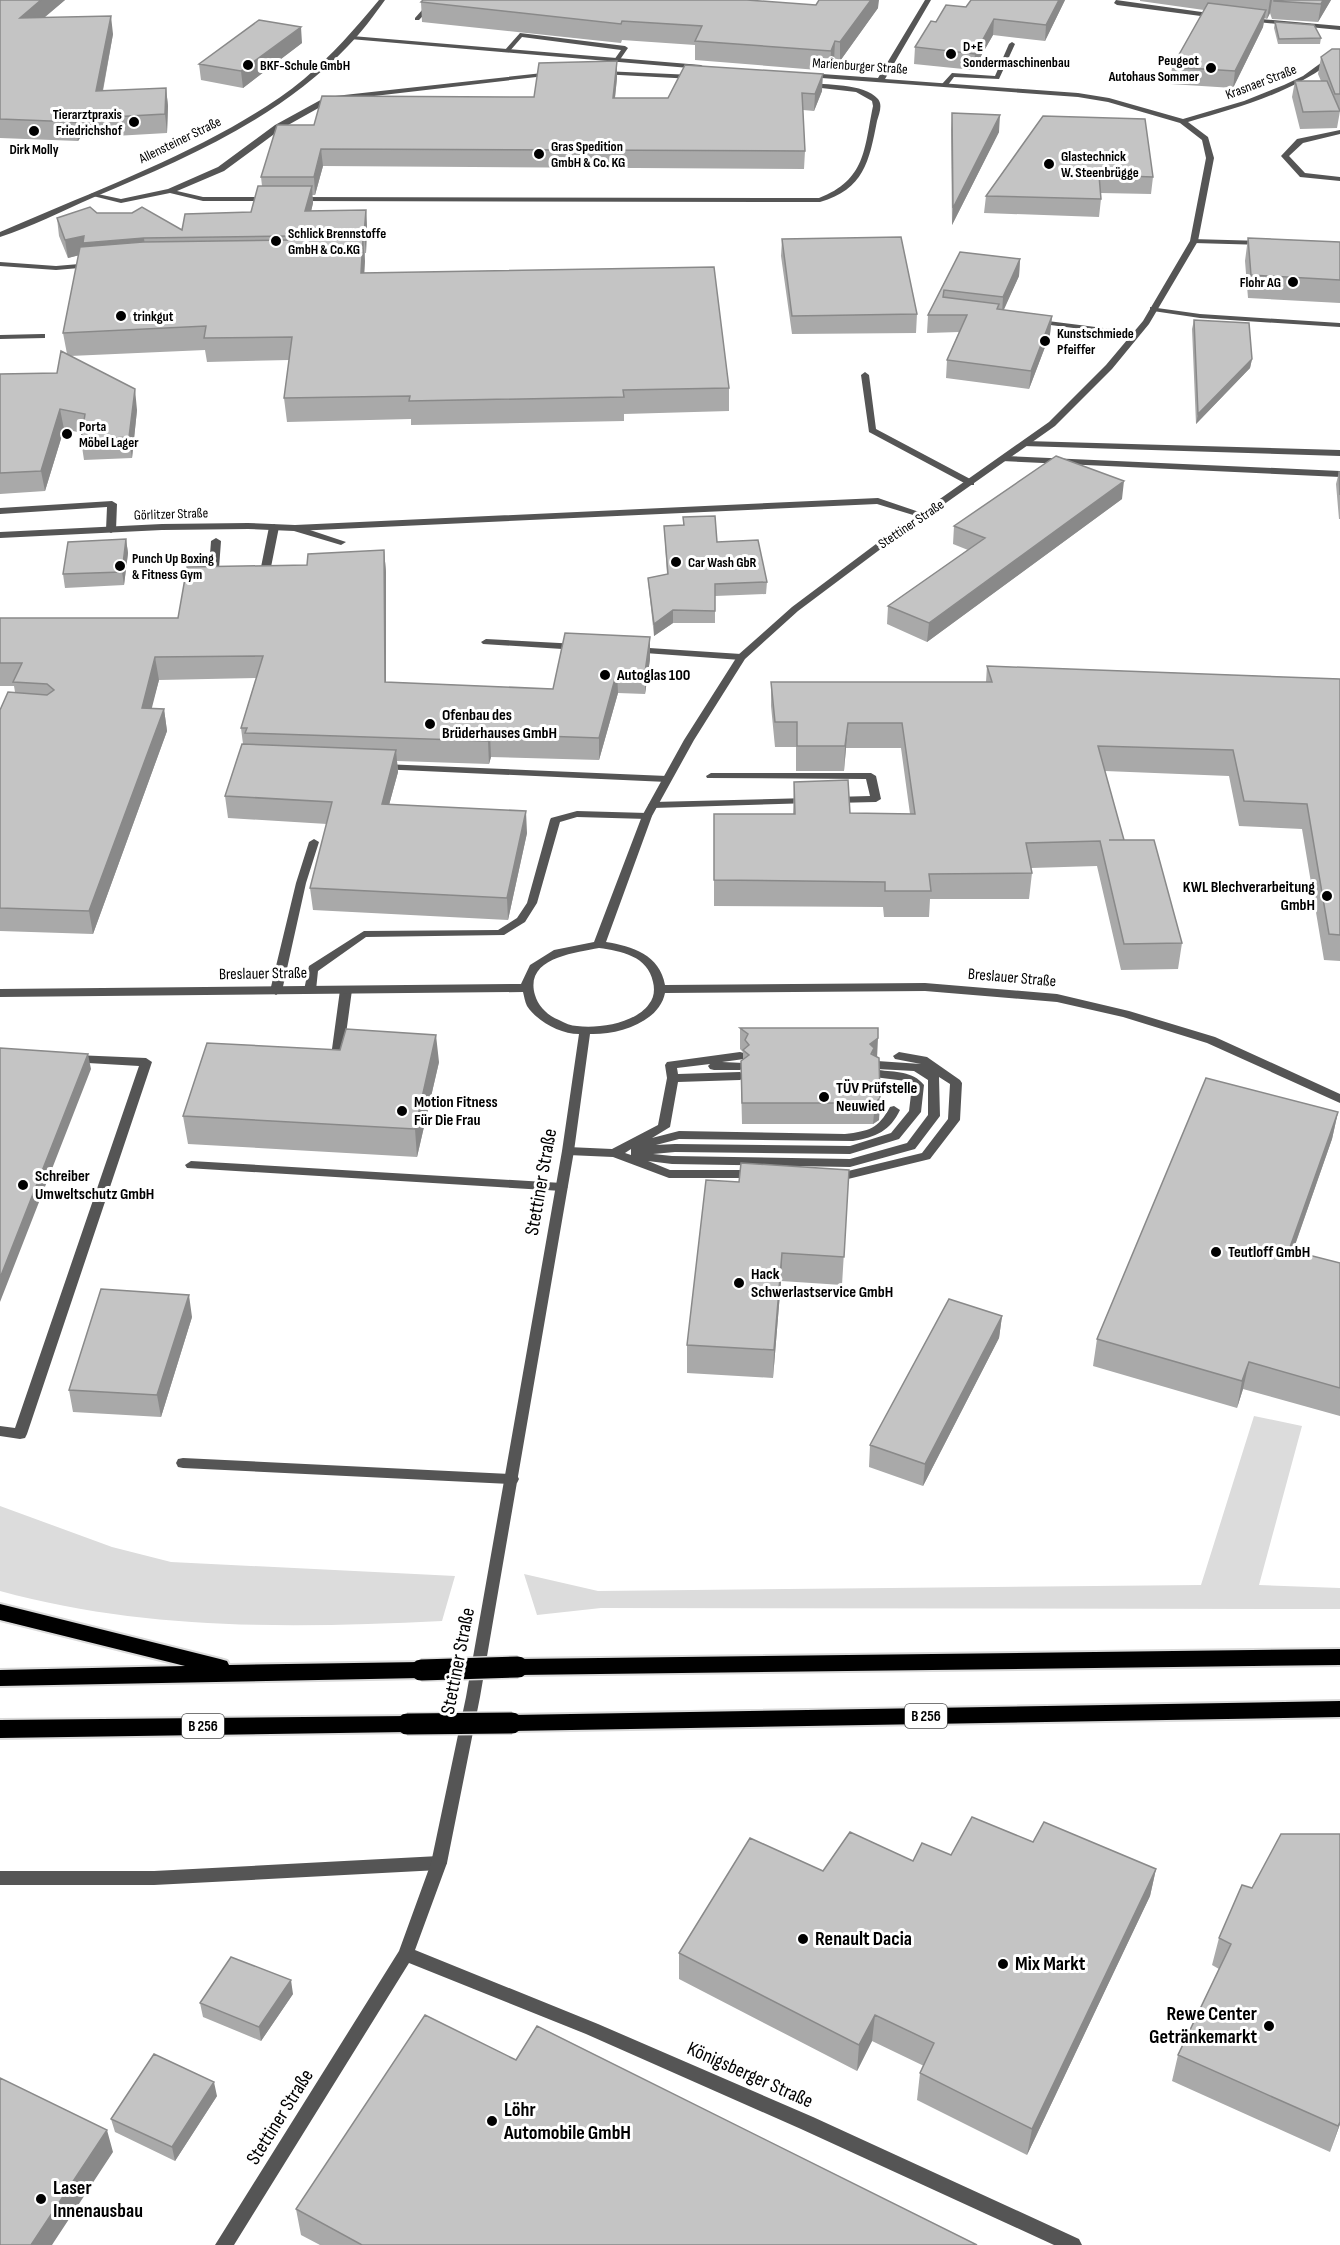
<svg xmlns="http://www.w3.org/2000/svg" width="1340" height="2245" font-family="'Sofia Sans Condensed',sans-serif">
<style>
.green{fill:#dcdcdc}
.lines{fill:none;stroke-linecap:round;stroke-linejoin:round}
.trunk-casing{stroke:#dbdbdb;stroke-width:4}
.service{fill:#555;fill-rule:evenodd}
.minor{fill:#555;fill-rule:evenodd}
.tertiary{fill:#555;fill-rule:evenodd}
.trunk{fill:#000;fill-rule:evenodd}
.trunk-bridge-casing{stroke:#dbdbdb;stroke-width:24;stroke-linecap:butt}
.trunk-bridge{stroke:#000;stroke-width:21}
.wall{fill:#a9a9a9}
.shaded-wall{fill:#898989}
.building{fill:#c4c4c4;stroke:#898989;stroke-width:1.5}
.poi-dot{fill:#000;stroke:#fff;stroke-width:2}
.labels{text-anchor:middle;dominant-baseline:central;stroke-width:6;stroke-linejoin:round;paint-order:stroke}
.far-poi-label{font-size:14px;font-weight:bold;fill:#000;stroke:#fff;text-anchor:start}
.far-street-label{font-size:14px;fill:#000;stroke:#fff}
.shield{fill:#fff;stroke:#4c4c4c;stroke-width:1.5}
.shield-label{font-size:15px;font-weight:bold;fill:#000}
.poi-label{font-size:16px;font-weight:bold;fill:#000;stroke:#fff;text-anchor:start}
.street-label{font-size:16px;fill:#000;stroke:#fff}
.near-street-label{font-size:20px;fill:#000;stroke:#fff}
.near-poi-label{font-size:20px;font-weight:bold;fill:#000;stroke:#fff;text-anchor:start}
</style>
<rect width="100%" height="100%" fill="#fff"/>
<path class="green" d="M1254 1416 1302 1426 1259 1585 1340 1588V1609L601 1608 537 1615 524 1574 598 1591 1201 1585Z
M0 1506 112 1547 171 1562 455 1576 442 1621C293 1628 146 1631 0 1591Z"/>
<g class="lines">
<g class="trunk-casing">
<path id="trunk" d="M0 1604 220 1659 227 1661 229 1665 421 1662 428 1664 431 1670 428 1676 421 1678 0 1686V1670L185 1666 0 1620Z
M1340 1649V1665L518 1675 511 1673 508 1667 511 1661 518 1659Z
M1340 1701V1717L512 1731 505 1729 502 1723 505 1717 512 1715Z
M407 1716 414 1718 417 1724 414 1730 407 1732 0 1738V1720Z"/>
</g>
<path class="service" d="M431 0H438L419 20H415V18Z
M1116 0 1216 14 1219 16 1216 18 1117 5 1114 3Z
M1249 18 1340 26V30L1247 21 1246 20Z
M520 33 625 46 628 48 619 61 617 62 614 60 621 50 522 37 509 52H505V50Z
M1012 42 1015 44 999 79 954 77 948 85 942 84 952 73 995 76 1009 44Z
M603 71 693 75 696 77 693 79 601 74V72Z
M552 72 554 73V75L331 101 281 129 224 171 177 191 203 197H271V201H203L170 193 121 203 89 195 93 193 121 199 168 189 218 167 275 125 326 97Z
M806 83C825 85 864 83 878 99 883 105 879 114 877 121 869 162 864 189 820 202L298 201 294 199 298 197 819 198C866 180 864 149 873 106L872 101 856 92 804 86 802 85Z
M1340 130V134L1303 143 1289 156 1305 173 1340 177V181L1300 177 1281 156 1297 139Z
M1191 239 1264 241 1268 243 1264 245 1194 243H1191Z
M0 262 56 266 91 263 95 265 91 267 56 270 0 266Z
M1150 307 1200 314 1340 323V327L1200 318 1153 311H1150Z
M1032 319 1135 332 1139 334 1135 336 1035 323 1031 321Z
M42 334H45V338L0 339V335Z
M865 372 869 375 876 429 974 481V485H968L869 432 861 375Z
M1026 441 1340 450V456L1023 446 1022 444Z
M1005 456 1340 471V477L1002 461 1001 459Z
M878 498 928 515 923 518 877 504 295 531 290 528 295 525Z
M112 501 117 504 116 530 111 533 106 530 107 507 0 514V508Z
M274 524 279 527 268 582 263 585 258 582 269 527Z
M216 538 221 541 218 582 213 585 208 582 211 541Z
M486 639 578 644 583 647 578 650 483 644 481 642Z
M634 647 741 654 746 657 741 660 631 652 629 650Z
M383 764 667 776 672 779 667 782 379 769 378 767 379 765Z
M711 773H871L876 776 881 799 876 802 834 803 829 800 834 797 870 796 866 779 707 778 706 776Z
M808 798 813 801 812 803 653 808 648 805 653 802Z
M577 811 647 813 652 816 647 819 577 817 560 822 537 903 525 922 504 935 366 937 318 971 316 990 314 993H306L304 990 309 966 364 931 498 930 517 918 527 903 550 820 551 818Z
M314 839 319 842 306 883 282 991 276 995 270 991 296 883 309 842Z
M346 986 352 990 344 1049 338 1053 332 1049 340 990Z
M740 1052 744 1053 746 1056 744 1059 722 1062 744 1063 746 1066 740 1070H714L710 1069 708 1066 710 1064 677 1068 678 1074 740 1072 746 1076 740 1080 678 1082 670 1127 652 1138 679 1131 845 1134C869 1131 878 1129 890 1107L894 1106 900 1110C890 1131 876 1137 853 1141L679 1139 656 1145 675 1144 850 1146 891 1133 909 1111 912 1086 906 1081 874 1077 872 1074 874 1071 878 1070C895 1072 913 1071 924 1085L921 1112 899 1139 850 1154 675 1152 653 1154 672 1156 850 1159 907 1143 928 1115V1080L914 1071 877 1069 871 1065 877 1061 921 1064 895 1059 893 1056 899 1052 927 1057 960 1080 962 1083 960 1120 930 1159 848 1179H834L828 1175 834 1171H848L922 1153 948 1119 950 1084 939 1077 940 1116 915 1149 850 1167 672 1164 648 1161 670 1170H756L762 1174 756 1178H669L613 1157 568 1155 562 1151 568 1147 612 1149 658 1125 667 1078 665 1065 667 1062ZM631 1149V1155L625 1153Z
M75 1055 146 1058 152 1062 27 1434 25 1438 20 1439 0 1436V1426L15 1428 139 1066 71 1062 69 1059 71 1056Z
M191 1161 562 1183 568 1187 562 1191 187 1168 185 1165Z
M183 1458 512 1474 517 1475 519 1479 517 1483 512 1484 183 1468 178 1467 176 1463 178 1459Z
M439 1856 444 1858 447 1863 444 1868 439 1870 154 1885H0V1871H154Z"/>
<path class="minor" d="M925 0H931L885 79 1078 93 1109 98 1183 119 1244 101 1284 85 1303 76 1340 49V55C1296 92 1243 106 1188 122L1208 137 1214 158 1198 241 1149 324 1112 369 1055 426 882 548 798 611 745 659 694 740 652 816 606 942C632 946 660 955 665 985L925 983 1057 994 1129 1011 1215 1037 1340 1094V1103L1207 1043 1123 1017 1057 1002 925 991 665 993C659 1023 617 1035 590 1034L574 1151 480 1697 447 1863 415 1950 598 2024 813 2117 1079 2239 1082 2245H1054L801 2129 586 2034 409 1963 234 2245H215L399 1951 431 1863 466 1697 562 1151 579 1034C560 1034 537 1021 527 1006 525 1002 524 996 523 992L0 997V989L521 984 530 965 554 950 594 942 642 816 684 740 738 655 792 607 876 544 1049 422 1106 365 1143 321 1190 241 1206 158 1202 140 1180 123 1108 102 1078 97 808 77 805 75 808 73 878 78ZM599 948C621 951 648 956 653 982 655 990 654 998 649 1004 636 1023 598 1029 577 1026 571 1026 565 1023 559 1020 548 1016 538 1006 535 995 524 958 574 953 599 948Z
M352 36 701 65 704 67 701 69 350 39 349 38Z
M248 523 295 525 346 542 341 545 294 531 248 529 162 530 0 538V532L162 524Z"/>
<path class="tertiary" d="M379 0H385C374 15 362 32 348 46 279 119 183 160 92 198 62 211 31 227 0 237V232C78 198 158 168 232 127 256 113 282 98 304 79 333 54 354 30 379 0Z"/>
<use href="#trunk" class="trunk"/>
<g class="trunk-bridge-casing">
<path id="trunk-bridge" d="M421 1670 518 1667
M407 1724 512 1723"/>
</g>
<use href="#trunk-bridge" class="trunk-bridge"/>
</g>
<path class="wall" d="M0 0H65L44 18 113 34 103 91 166 88 168 106 167 133 80 138 78 141 0 138Z
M971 0H1065L1045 41 993 35 973 70 914 64 915 47 936 22 966 7Z
M1140 0H1331L1318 22 1272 19 1270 13 1267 19 1264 18 1263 27 1233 88 1170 84 1172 67 1204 10 1140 1Z
M421 2 816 5 878 8 840 61H834L830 71 695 60V45L622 40 621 43 422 22Z
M1275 22 1321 38 1320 44H1278L1274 28Z
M302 43 243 88 201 80 199 64Z
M1340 49V111L1337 128 1300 129 1292 97 1295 81H1321L1318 74 1321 57Z
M617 61V78L615 98H668L822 91 814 111 803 110 805 151 804 169 323 166 315 195H312L313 203 311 211 366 210 367 227 366 253H365L364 273 729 388V411L624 414V421L411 425V419L287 422 284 398 289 360 207 362 205 350 70 356 137 410 132 458 84 460 81 440 82 433 64 429 45 491 0 494V374L57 373 67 354 63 333 79 255 68 258 59 236 57 218 97 213 182 230 251 212 262 186 261 177 314 125 534 97Z
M952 113 999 132 952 225 951 130Z
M1043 116 1153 177 1151 194 1101 193V199L1099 217 984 213 986 196Z
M1248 238 1340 242V303L1248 298 1245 261Z
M782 239 917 314 916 333 792 334 781 256Z
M960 252 1020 259 1019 276 1003 310 1052 316 1050 334 1029 389 946 378 947 360 959 332 927 333 928 315Z
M1194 320 1252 359 1250 368 1196 424 1192 329Z
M1339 472H1340V519H1339L1336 484Z
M1122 499 927 642 887 624 888 606 968 550 953 544 954 526Z
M683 517 717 542 767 582 766 594 715 596V623H673L654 636 649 590 648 578 667 574 664 526 683 525Z
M126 539 128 553 124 585 65 588 63 574Z
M384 550 386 572V682L553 689 650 637V659L645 694 618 693 599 760 491 757 489 764 397 761 398 772 389 805 527 833 508 920 313 910 310 888 327 824 228 818 225 796 243 744 241 728 256 678 159 680 151 708 164 709 167 731 93 934 0 931V710L15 692 14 686H0V618H178L307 565Z
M987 666 1340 679V961L1324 960 1302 829 1239 826 1229 776 1105 771 1124 840 1182 943 1178 969 1121 970 1097 866 1031 868 1032 873 1029 899H930L929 917H884L883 907 714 906V839L793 814 794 782 850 813 910 814 901 748H846L844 771H796V747H775L771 706V682H986Z
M740 1028 877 1057 880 1098 879 1120 873 1124H742L741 1082V1061L743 1060V1052L740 1049Z
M439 1062 417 1157 188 1144 183 1116Z
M1338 1112 1332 1139 1293 1251 1340 1263V1416L1243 1389 1237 1408 1093 1366 1097 1339Z
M849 1170 842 1285 781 1281 773 1378 687 1373V1345L739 1182Z
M1002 1316 999 1338 923 1486 869 1467 870 1445Z
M192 1317 161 1417 73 1412 69 1390Z
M1033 1842 1156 1869 1150 1896 1027 2155 917 2100 920 2073 924 2066 872 2041 857 2071 679 1979V1953L823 1871 913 1861Z
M1252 1888 1340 2124 1330 2152 1172 2081 1178 2055 1219 1969 1212 1965 1219 1938Z
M293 1994 261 2041 203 2017 200 2003Z
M516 2060 977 2245H320L301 2235 296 2209Z
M217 2096 175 2161 115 2132 111 2119Z"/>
<path class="shaded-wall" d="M41 0H65L22 36 20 18Z
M871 0H879L878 8 840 61V42Z
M1059 0H1065L1045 41 1046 25Z
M1270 0H1272L1270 13 1267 19Z
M1323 0H1331L1318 22 1321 4Z
M1266 10 1263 27 1233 88 1235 71Z
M111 16 113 34 99 110 96 91Z
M994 19 993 35 973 70 975 54Z
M301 27 302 43 243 88 241 71Z
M835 41 834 61 830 71 831 51Z
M617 61V78L613 115V98Z
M823 74 822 91 814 111 815 94Z
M166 88 168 106 167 133 165 114Z
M1000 115 999 132 952 225 953 208Z
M77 119 80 138 78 141 75 122Z
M321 149 323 166 315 195 314 177Z
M312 186 313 203 307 229 305 211Z
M366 210 367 227 366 253 364 235Z
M84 236 144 238 146 256 84 254 68 258 65 240Z
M363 239 365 261 363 296 361 273Z
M1020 259 1019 276 1002 314 1003 297Z
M1052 316 1050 334 1029 389 1031 371Z
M1252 359 1250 368 1196 424 1198 414Z
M135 389 137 410 132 458 129 437Z
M60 409 64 429 45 491 41 471Z
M1124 481 1122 499 927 642 929 623Z
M126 539 128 553 124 585 122 572Z
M384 550 386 572V704L385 682Z
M673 610V623L654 636V624Z
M650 637V659L645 694V672Z
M155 657 159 680 146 731 142 708Z
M617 671 618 693 599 760V738Z
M164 709 167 731 93 934 89 911Z
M848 723 846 748 844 771 845 746Z
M490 734 491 757 489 764 488 741Z
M396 750 398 772 383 827 382 804Z
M526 811 527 833 508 920 507 898Z
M436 1035 439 1062 417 1157 415 1129Z
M878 1038 877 1059 874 1062 870 1044Z
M88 1054 91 1069 0 1302V1278Z
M880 1098 879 1120 873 1124 875 1103Z
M1338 1112 1332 1139 1284 1276 1289 1250Z
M782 1253 781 1281 773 1378 774 1350Z
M189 1295 192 1317 161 1417 157 1395Z
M1002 1316 999 1338 923 1486 925 1464Z
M1249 1362 1243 1389 1237 1408 1242 1381Z
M1156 1869 1150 1896 1027 2155 1032 2129Z
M291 1980 293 1994 261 2041 259 2027Z
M875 2015 872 2041 857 2071 859 2045Z
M214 2082 217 2096 175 2161 172 2147Z
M1340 2122V2124L1330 2152Z
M107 2130 113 2152 52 2245H31Z"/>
<path class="building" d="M0 0H41L20 18 111 16 96 91 166 88 165 114 77 119 75 122 0 119Z
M423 0H747L816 5 819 0H871L840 42 835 41 831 51 695 41 702 26 622 21 621 24 421 2Z
M971 0H1059L1046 25 994 19 975 54 915 47 931 21 936 22 946 5 966 7Z
M1274 0H1323L1321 4 1274 1Z
M1208 3 1266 10 1235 71 1172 67Z
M259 20 301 27 241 71 199 64Z
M1275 22 1314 25 1321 38 1279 39Z
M1332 49H1340V94H1335L1321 57Z
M617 61 613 98H668L685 65 823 74 815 94 802 93 805 151 321 149 314 177H261L277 125H314L322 96 534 97 539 63Z
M1295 81H1327L1340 111 1303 112Z
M952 113 1000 115 953 208Z
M1043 116 1145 119 1153 177 1099 175 1101 199 986 196Z
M258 186H312L305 211 366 210 364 235 144 238 83 243 84 236 65 240 57 218 90 207 97 213H132L142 207 182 230 185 214 251 212Z
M901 237 917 314 792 316 782 239Z
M1248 238 1340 242V280L1251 275Z
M363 239 361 273 714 267 729 388 623 390 624 397 409 401 410 396 284 398 292 337 204 338 206 326 63 333 80 247 143 242Z
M960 252 1020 259 1003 297 944 290 943 297 999 304 997 309 1052 316 1031 371 947 360 967 315H928Z
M1194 320 1249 323 1252 359 1198 414Z
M61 351 135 389 129 437 81 440 85 414 60 409 41 471 0 473V374L57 373Z
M1056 456 1124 481 929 623 888 606 985 538 954 526Z
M1339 472H1340V495Z
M715 516 717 542 758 540 767 582 715 584V611L673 610 654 624 648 578 668 574 664 526 684 525 683 517Z
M126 539 122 572 63 574 68 542Z
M384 550 385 682 553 689 565 633 650 637 645 672 617 671 599 738 490 734 488 741 245 733 247 728H241L263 656 155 657 142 708 164 709 89 911 0 908V710L8 692 47 695 54 690 47 684 13 682 22 663H0V618H178L187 567 307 565 308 554Z
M987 666 1340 679V935L1329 934 1307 804 1244 801 1233 750 1098 746 1124 840H1109H1154L1182 943 1124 944 1100 841 1026 843 1032 873 929 874 931 891H885V882L714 880V814H795L794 782 848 780 850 813 915 814 902 723H848L845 746H797V722H775L771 682H992Z
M242 744 396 750 382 804 526 811 507 898 310 888 332 802 225 796Z
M740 1028H878V1038L870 1044 874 1048 871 1054 879 1058 880 1098 875 1103H742L741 1061 749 1055 743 1050 749 1045 745 1040 748 1034Z
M346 1029 436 1035 415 1129 183 1116 207 1043 340 1050Z
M0 1048 88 1054 0 1278Z
M1206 1078 1338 1112 1289 1250 1340 1263V1388L1249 1362 1242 1381 1097 1339Z
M741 1163 849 1170 844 1257 782 1253 774 1350 687 1345 706 1180 739 1182Z
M101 1289 189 1295 157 1395 69 1390Z
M949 1299 1002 1316 925 1464 870 1445Z
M972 1817 1033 1842 1044 1822 1156 1869 1032 2129 920 2073 934 2043 875 2015 859 2045 679 1953 750 1838 823 1871 850 1832 913 1861 922 1843 951 1855Z
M1281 1834H1340V2122L1338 2126 1178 2055 1231 1944 1219 1938 1242 1885 1252 1888Z
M231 1957 291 1980 259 2027 200 2003Z
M425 2015 516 2060 537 2026 977 2245H362L296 2209Z
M154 2054 214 2082 172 2147 111 2119Z
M0 2078 107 2130 31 2245H0Z"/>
<g class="poi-dot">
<circle cx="951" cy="54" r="6"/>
<circle cx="248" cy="65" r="6"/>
<circle cx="1211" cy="68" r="6"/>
<circle cx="134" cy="122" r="6"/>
<circle cx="34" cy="131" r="6"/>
<circle cx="539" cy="154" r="6"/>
<circle cx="1049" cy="164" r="6"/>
<circle cx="276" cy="241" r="6"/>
<circle cx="1293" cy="282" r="6"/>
<circle cx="121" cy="316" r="6"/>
<circle cx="1045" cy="341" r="6"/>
<circle cx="67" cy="434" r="6"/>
<circle cx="676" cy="562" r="6"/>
<circle cx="120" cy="566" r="6"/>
<circle cx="605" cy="675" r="6"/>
<circle cx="430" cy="724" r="6"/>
<circle cx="1327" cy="896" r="6"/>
<circle cx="824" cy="1097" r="6"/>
<circle cx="402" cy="1111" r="6"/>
<circle cx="23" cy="1185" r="6"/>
<circle cx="1216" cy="1252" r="6"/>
<circle cx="739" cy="1283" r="6"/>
<circle cx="803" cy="1939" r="6"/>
<circle cx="1003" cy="1964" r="6"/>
<circle cx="1269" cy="2026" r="6"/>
<circle cx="492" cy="2121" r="6"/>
<circle cx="41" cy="2199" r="6"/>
</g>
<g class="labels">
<g class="far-poi-label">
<text x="963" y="46">D+E<tspan x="963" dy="16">Sondermaschinenbau</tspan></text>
<text x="1199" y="60" text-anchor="end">Peugeot<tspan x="1199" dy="16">Autohaus Sommer</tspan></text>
<text x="260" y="65">BKF-Schule GmbH</text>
<text x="122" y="114" text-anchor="end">Tierarztpraxis<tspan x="122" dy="16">Friedrichshof</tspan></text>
<text x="551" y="146">Gras Spedition<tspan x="551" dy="16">GmbH &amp; Co. KG</tspan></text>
<text x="34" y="149" text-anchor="middle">Dirk Molly</text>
<text x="1061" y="156">Glastechnick<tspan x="1061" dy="16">W. Steenbrügge</tspan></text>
<text x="288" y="233">Schlick Brennstoffe<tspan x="288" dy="16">GmbH &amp; Co.KG</tspan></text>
<text x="1281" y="282" text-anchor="end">Flohr AG</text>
<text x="133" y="316">trinkgut</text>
<text x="1057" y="333">Kunstschmiede<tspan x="1057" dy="16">Pfeiffer</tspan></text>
<text x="79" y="426">Porta<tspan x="79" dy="16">Möbel Lager</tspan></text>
<text x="132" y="558">Punch Up Boxing<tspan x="132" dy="16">&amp; Fitness Gym</tspan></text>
<text x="688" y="562">Car Wash GbR</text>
</g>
<g class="far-street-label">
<text transform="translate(860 66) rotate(4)">Marienburger Straße</text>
<text transform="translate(1261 82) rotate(-21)">Krasnaer Straße</text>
<text transform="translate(180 140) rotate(-26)">Allensteiner Straße</text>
<text transform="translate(171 514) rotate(-2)">Görlitzer Straße</text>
<text transform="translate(911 524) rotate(-34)">Stettiner Straße</text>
</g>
<g class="shield">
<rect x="905" y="1704" width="42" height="24" rx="4.5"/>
<rect x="182" y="1714" width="42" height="24" rx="4.5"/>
</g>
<g class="shield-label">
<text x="926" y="1716">B 256</text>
<text x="203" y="1726">B 256</text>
</g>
<g class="poi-label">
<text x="617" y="675">Autoglas 100</text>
<text x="442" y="715">Ofenbau des<tspan x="442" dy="18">Brüderhauses GmbH</tspan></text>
<text x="1315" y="887" text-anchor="end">KWL Blechverarbeitung<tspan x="1315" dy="18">GmbH</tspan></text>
<text x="836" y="1088">TÜV Prüfstelle<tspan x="836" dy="18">Neuwied</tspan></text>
<text x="414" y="1102">Motion Fitness<tspan x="414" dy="18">Für Die Frau</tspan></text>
<text x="35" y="1176">Schreiber<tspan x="35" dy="18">Umweltschutz GmbH</tspan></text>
<text x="1228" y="1252">Teutloff GmbH</text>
<text x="751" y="1274">Hack<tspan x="751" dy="18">Schwerlastservice GmbH</tspan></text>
</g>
<g class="street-label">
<text transform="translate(263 974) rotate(-1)">Breslauer Straße</text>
<text transform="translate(1012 978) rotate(5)">Breslauer Straße</text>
</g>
<g class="near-street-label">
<text transform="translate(541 1182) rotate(-80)">Stettiner Straße</text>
<text transform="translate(458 1661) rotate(-79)">Stettiner Straße</text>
<text transform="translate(750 2075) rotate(24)">Königsberger Straße</text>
<text transform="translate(280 2117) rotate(-58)">Stettiner Straße</text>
</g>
<g class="near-poi-label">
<text x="815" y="1939">Renault Dacia</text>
<text x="1015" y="1964">Mix Markt</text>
<text x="1257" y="2014" text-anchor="end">Rewe Center<tspan x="1257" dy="23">Getränkemarkt</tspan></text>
<text x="504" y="2110">Löhr<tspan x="504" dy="23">Automobile GmbH</tspan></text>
<text x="53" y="2188">Laser<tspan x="53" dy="23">Innenausbau</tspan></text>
</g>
</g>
</svg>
